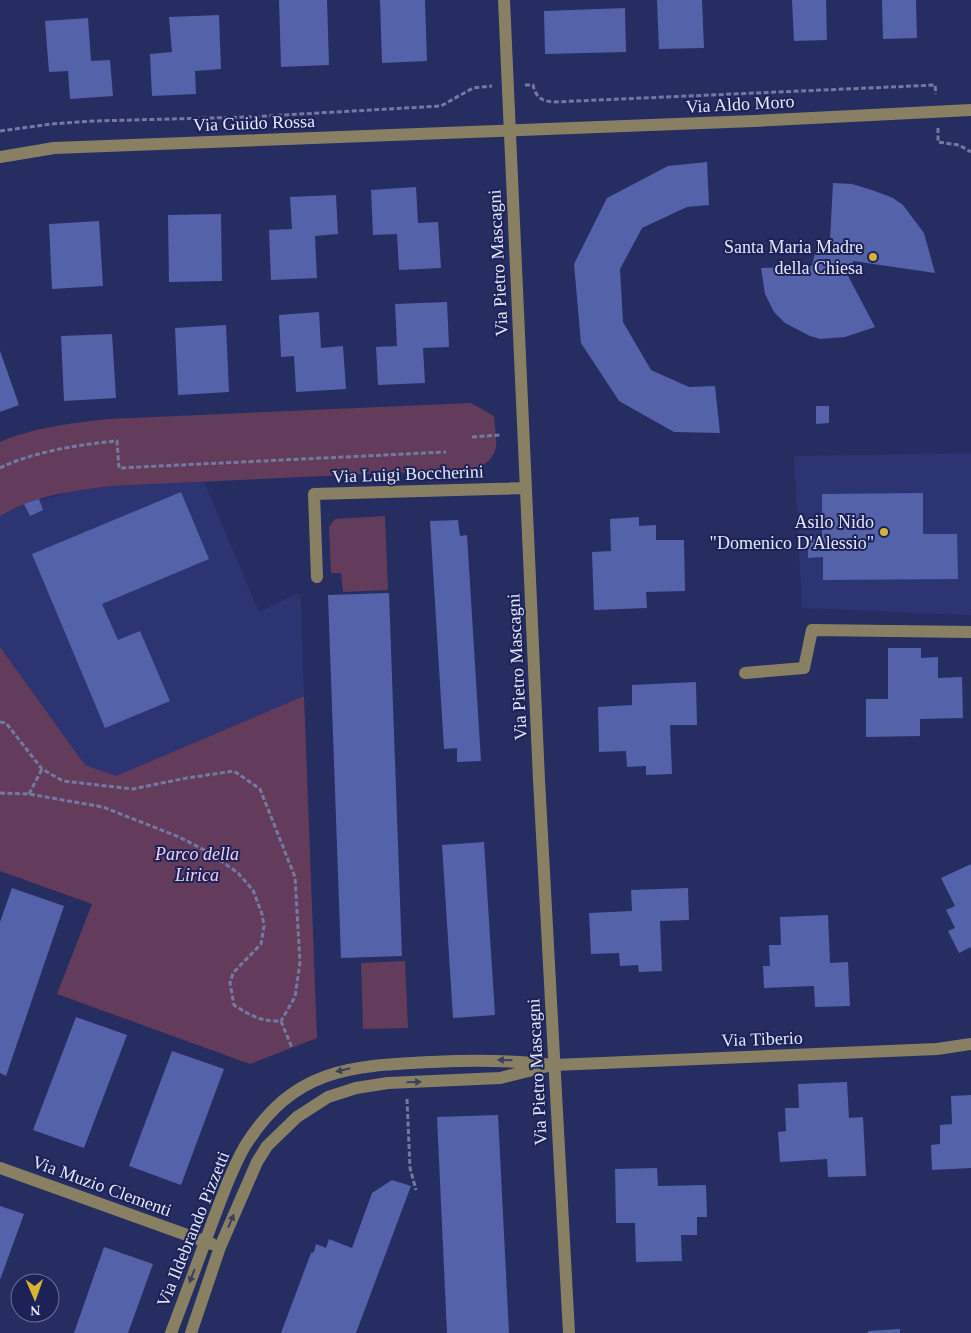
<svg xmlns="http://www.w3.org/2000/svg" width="971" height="1333" font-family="Georgia,serif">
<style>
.built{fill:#2c3571}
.green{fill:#633c5c}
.building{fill:#5462aa}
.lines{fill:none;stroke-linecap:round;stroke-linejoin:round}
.path{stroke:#737aa1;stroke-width:3;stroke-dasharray:5 2.5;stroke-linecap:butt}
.minor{stroke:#898064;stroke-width:12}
.oneway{fill:#3d3e5a}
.poi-dot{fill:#d6b534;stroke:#1c2256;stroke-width:2}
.labels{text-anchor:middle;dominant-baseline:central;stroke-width:4;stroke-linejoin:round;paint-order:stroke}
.street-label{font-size:18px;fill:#e3e8fc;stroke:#1c2256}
.poi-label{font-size:18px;fill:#e3e8fc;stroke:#1c2256;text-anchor:end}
.park-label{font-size:18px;font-style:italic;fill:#f7d0ef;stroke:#1c2256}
</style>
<rect width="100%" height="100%" fill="#252d61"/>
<path class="built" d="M971 453V615L802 608 794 456Z
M204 482 259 612 298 593 301 600 304 696 116 776 85 765 0 647V516L24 504 71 492 111 486Z"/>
<path class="green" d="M471 403 494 416C496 443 503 455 476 469L111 486C82 490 52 493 25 504 16 507 8 512 0 516V442C34 427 73 423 109 419Z
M385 516 388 590 343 592 341 573H331L329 527 335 519Z
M0 647 85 765 116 776 304 696 317 1038 250 1064 57 994 92 904 0 871Z
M405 961 408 1028 363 1029 361 963Z"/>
<path class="building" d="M279 0H327L329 65 281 67Z
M380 0H425L427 61 382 63Z
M657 0H702L704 48 659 49Z
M792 0H826L827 40 794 41Z
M882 0H916L917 38 883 39Z
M625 8 626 52 545 54 544 11Z
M219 15 221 69 195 71 196 94 152 96 150 54 172 52 169 17Z
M88 18 91 61 110 60 113 96 70 99 68 71 49 72 45 21Z
M707 162 709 205 687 207 642 228 620 269 623 322 651 370 689 387 715 386 720 433 674 432 619 401 581 343 574 264 607 198 668 166Z
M833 183 852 184 872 190 893 198 903 205 924 233 935 273 853 261 851 267 846 272 875 327 845 337 820 339 810 336 785 323 774 312 765 294 761 268 812 266 815 253 819 246 830 240Z
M416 187 418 223 438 222 441 268 399 270 397 234 373 235 371 190Z
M336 195 338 234 315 236 317 278 271 280 269 230 292 229 290 197Z
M221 214 222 281 169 282 168 215Z
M99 221 103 286 52 289 49 224Z
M447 302 449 347 423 348 425 383 378 385 376 347 397 346 395 304Z
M319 312 321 348 343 346 346 389 296 392 294 356 281 357 279 315Z
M226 325 229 392 178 395 175 328Z
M112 334 116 398 64 401 61 336Z
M0 351 19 405 0 412Z
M816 406H829V423L816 424Z
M181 492 209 559 102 604 118 640 140 631 170 701 105 728 32 554Z
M923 493V534H957L958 579 823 580V557L808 558V539H822V494Z
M39 499 43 510 30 516 24 504Z
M639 517V526L656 525V540H684L685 591 646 592 647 608 594 610 592 552 611 551 610 519Z
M458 520 460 536 467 535 481 761 457 762V748L444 749 430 521Z
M389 593 402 956 341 958 328 595Z
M888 648H921V658L938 657V678L962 677 963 718 920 719V736L866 737V699H888Z
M696 682 697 725H670L672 774 646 775V766L627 767 626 751 599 752 598 707 632 705V685Z
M484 842 495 1015 453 1018 442 845Z
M971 864V947L959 953 948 931 955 928 946 910 955 906 941 878Z
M12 888 64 906 6 1076 0 1073V922Z
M688 888 689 920 660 921 662 971 639 972 638 965 620 966 619 953 591 954 589 913 632 911 631 890Z
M828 915 830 963 848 962 850 1006 815 1007 814 986 764 988 763 966H770L769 945H781L780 917Z
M76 1017 127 1035 84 1148 33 1130Z
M172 1051 224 1069 181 1185 129 1166Z
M847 1082 849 1118 863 1117 866 1176 828 1177 827 1159 780 1162 778 1132 786 1131 785 1108H799L798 1084Z
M971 1095V1168L932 1170 931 1145 940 1144V1125L952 1124 951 1096Z
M498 1115 509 1333H447L437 1117Z
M657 1168 658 1186 706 1185 707 1217H697V1235H681L682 1261 636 1262 635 1223H616L615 1169Z
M392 1180 411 1186 356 1333H281L311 1253 314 1252 316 1244 326 1248 329 1239 352 1248 372 1193Z
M0 1206 24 1214 0 1280Z
M104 1247 153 1264 128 1333H74Z
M900 1329V1333H868V1331Z"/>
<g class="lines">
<path class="path" d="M525 85H533C536 98 542 101 554 102L935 85 936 94
M938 128V142L959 145 971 152
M0 131 51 124 93 121 249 117 441 106 473 88 492 86
M472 437 500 435
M0 468C32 452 81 444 117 441L119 468 446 452
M0 722 6 723 42 769 63 781 133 789 187 778 234 771 260 789 295 877 300 962 295 997 281 1021
M0 793 29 794 103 807 179 837 210 853 238 873 253 890 262 914 264 926 261 944 233 973 230 983 234 1005C249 1015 262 1022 281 1021
M29 794 42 769
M281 1021 292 1048
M407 1099 410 1168 416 1190"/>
<path class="minor" d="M504 0 539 780 569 1333
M0 157 54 148 754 121 971 110
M317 577 314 494 526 488
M745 673 804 668 812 630 971 632
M0 1168 212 1244
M171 1333C185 1296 199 1259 212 1223 222 1197 231 1170 245 1146 294 1068 349 1066 432 1062 473 1060 513 1060 554 1065L937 1049 971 1044
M191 1333 220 1247 257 1162 267 1146 297 1117 328 1097 356 1088 388 1083 500 1078 548 1066"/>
</g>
<defs><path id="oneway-solid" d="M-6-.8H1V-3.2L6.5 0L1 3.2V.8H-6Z" transform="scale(1.25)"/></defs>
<g class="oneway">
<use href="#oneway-solid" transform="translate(505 1060) rotate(-178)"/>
<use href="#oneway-solid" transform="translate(343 1070) rotate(167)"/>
<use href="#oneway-solid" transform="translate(414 1082) rotate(-2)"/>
<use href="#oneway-solid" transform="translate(231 1221) rotate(-67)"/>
<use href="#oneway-solid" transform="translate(192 1276) rotate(111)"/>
</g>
<g class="poi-dot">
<circle cx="873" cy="257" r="5"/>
<circle cx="884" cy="532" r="5"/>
</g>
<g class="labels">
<g class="street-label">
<text transform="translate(740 104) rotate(-3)">Via Aldo Moro</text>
<text transform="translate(254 123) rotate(-2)">Via Guido Rossa</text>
<text transform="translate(498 263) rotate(-93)">Via Pietro Mascagni</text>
<text transform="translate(408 474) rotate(-2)">Via Luigi Boccherini</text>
<text transform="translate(517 667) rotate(-93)">Via Pietro Mascagni</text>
<text transform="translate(762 1039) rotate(-2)">Via Tiberio</text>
<text transform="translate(537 1072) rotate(-93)">Via Pietro Mascagni</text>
<text transform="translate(102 1186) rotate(20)">Via Muzio Clementi</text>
<text transform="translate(193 1229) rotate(-68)">Via Ildebrando Pizzetti</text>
</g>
<g class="poi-label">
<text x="863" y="247">Santa Maria Madre<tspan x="863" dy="21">della Chiesa</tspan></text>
<text x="874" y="522">Asilo Nido<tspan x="874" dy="21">"Domenico D'Alessio"</tspan></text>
</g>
<g class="park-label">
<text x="197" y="854">Parco della<tspan x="197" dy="21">Lirica</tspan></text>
</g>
</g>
<g transform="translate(35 1298) rotate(178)"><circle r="24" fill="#1c2256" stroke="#6c7198"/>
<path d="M0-4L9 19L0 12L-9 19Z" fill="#d6b534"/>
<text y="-8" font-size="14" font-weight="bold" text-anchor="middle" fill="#e3e8fc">N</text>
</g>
</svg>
